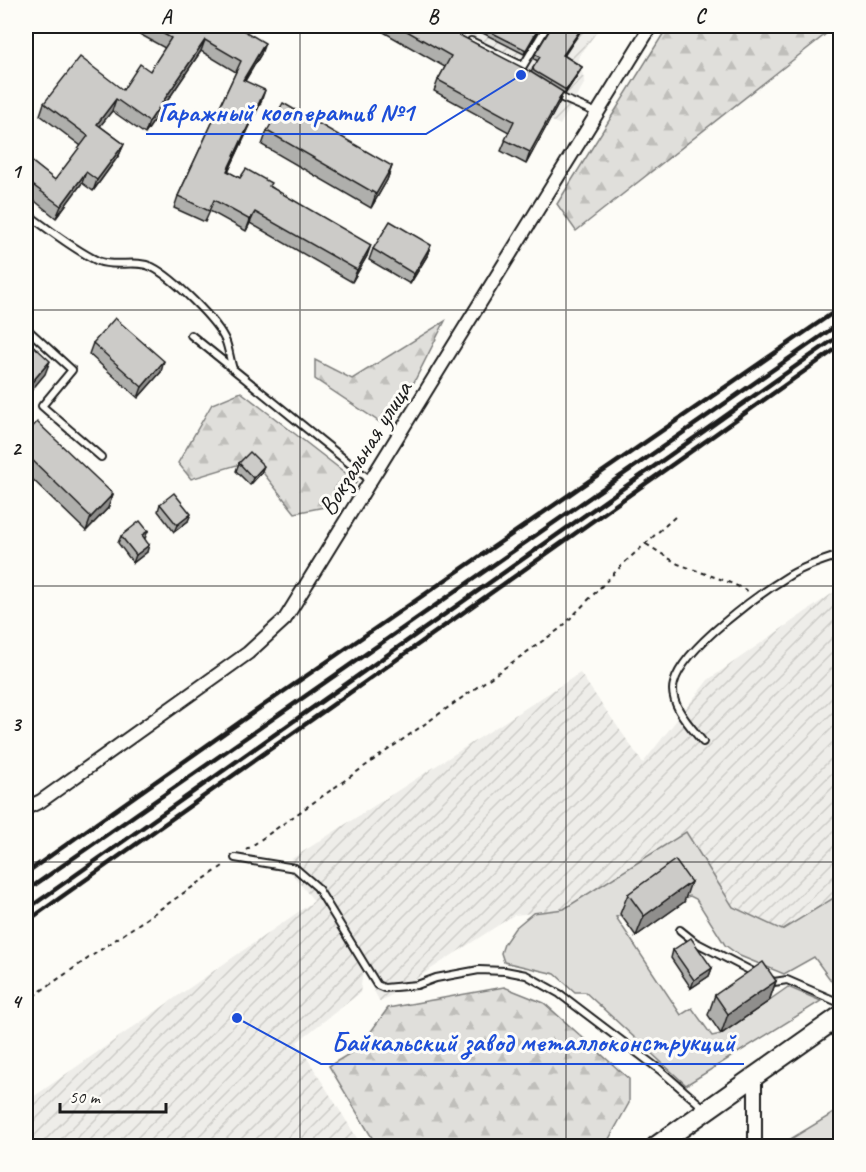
<svg xmlns="http://www.w3.org/2000/svg" width="866" height="1172" font-family="Caveat,sans-serif">
<style>
.industrial{fill:url(#industrial-furrows)}
.forest{fill:url(#forest-firs);stroke:#7e7e7c;stroke-width:1.5}
.garden{fill:#e0dfdb;stroke:#7e7e7c;stroke-width:1.5}
.lines{fill:none;stroke-linecap:round;stroke-linejoin:round}
.lane-casing{stroke:#1c1c1c;stroke-width:10}
.street-casing{stroke:#1c1c1c;stroke-width:16}
.secondary-casing{stroke:#1c1c1c;stroke-width:22}
.path{stroke:#1c1c1c;stroke-width:2;stroke-dasharray:4.5 4.5;stroke-linecap:butt}
.lane{stroke:#fdfcf7;stroke-width:6}
.street{stroke:#fdfcf7;stroke-width:12}
.secondary{stroke:#fdfcf7;stroke-width:18}
.rail{stroke:#1c1c1c;stroke-width:4.5}
.wall{fill:#afafac;stroke:#1c1c1c;stroke-width:1.5}
.shaded-wall{fill:#8f8e8c;stroke:#1c1c1c;stroke-width:1.5}
.building{fill:#cccbc8;stroke:#1c1c1c;stroke-width:1.5}
.grid{fill:none;stroke:#1c1c1c;stroke-width:1.5;stroke-opacity:0.55}
.labels{text-anchor:middle;dominant-baseline:central;stroke-width:6;stroke-linejoin:round;paint-order:stroke}
.street-label{font-size:26px;fill:#1c1c1c;stroke:#fdfcf7}
.leader{fill:none;stroke:#1d4ed8;stroke-width:2}
.callout-dot{fill:#1d4ed8;stroke:#fdfcf7;stroke-width:2}
.callout-label{font-size:27px;text-anchor:middle;font-weight:bold;fill:#1d4ed8;stroke:#fdfcf7;stroke-width:6;stroke-linejoin:round;paint-order:stroke}
.neatline{fill:none;stroke:#1c1c1c;stroke-width:2}
.grid-label{font-size:20px;text-anchor:middle;font-weight:bold;fill:#1c1c1c}
</style>
<defs>
<pattern id="industrial-furrows" width="10" height="10" patternUnits="userSpaceOnUse" patternTransform="scale(1.5)"><rect width="10" height="10" fill="#eeede9"/><path d="M-1 1l2-2M0 10L10 0M9 11l2-2" fill="none" stroke="#cccbc7"/></pattern>
<pattern id="forest-firs" width="22" height="20" patternUnits="userSpaceOnUse" patternTransform="scale(1.5)"><rect width="22" height="20" fill="#e0dfdb"/><path d="M5 1l3.5 6h-7zM16 11l3.5 6h-7z" fill="#c0bfbb"/></pattern>
</defs>
<rect width="100%" height="100%" fill="#fdfcf7"/>
<filter id="ink" filterUnits="userSpaceOnUse"><feTurbulence type="fractalNoise" baseFrequency=".0167" numOctaves="2"/><feDisplacementMap in="SourceGraphic" scale="12" xChannelSelector="R" yChannelSelector="G"/><feConvolveMatrix kernelMatrix="1 2 1 2 8 2 1 2 1" color-interpolation-filters="sRGB"/></filter>
<g filter="url(#ink)">
<path class="industrial" d="M371 26H601L578 58 585 82 560 125 447 68Z
M840 588V894L782 930 733 907 686 832 564 910 514 915 380 1002 363 970 360 993 297 1042 362 1146H26V1102L314 901 284 864 580 673 643 763 708 680Z"/>
<path class="forest" d="M668 26H836L576 231 557 204Z
M445 321 412 386 381 423 315 379V360L352 379Z
M241 392 357 482 334 505 295 513 253 460 191 479 178 463 212 404Z
M504 987 544 1003 629 1079V1103L605 1146H377L329 1066 359 1048 388 1008Z"/>
<path class="garden" d="M686 832 733 907 782 930 840 894V993L814 957 784 974 740 956 725 945 696 899 690 896 616 917 681 1015 692 1008 712 1036 721 1034 788 987 821 1001 686 1085 585 992H575L555 974 504 962 501 953 504 944 515 928 533 913 564 909Z
M840 1109V1146H779Z"/>
<g class="lines">
<g class="lane-casing">
<path id="lane" d="M471 41 523 66 547 26
M555 95 597 113
M26 213C47 228 74 250 98 261 115 268 136 259 152 267 172 277 218 321 226 342 229 350 230 360 233 369L370 480
M26 328 72 370 42 406 101 457
M191 335 232 368
M703 742C691 727 668 704 674 683 683 648 759 594 790 575 805 566 824 560 840 555
M235 858 295 868 317 887 377 985 384 988 417 985 436 978 479 970 505 971 526 975 560 994 660 1070 704 1108
M680 930 695 942 757 974
M769 979 774 982 787 980 840 1003"/>
</g>
<g class="street-casing">
<path id="street" d="M26 808 41 801 248 653 285 619 651 26
M755 1146V1077"/>
</g>
<g class="secondary-casing">
<path id="secondary" d="M656 1146 840 1016"/>
</g>
<path class="path" d="M646 544 678 564 726 581 748 591
M246 850 561 628 625 562 675 517
M26 1001 226 864"/>
<use href="#lane" class="lane"/>
<use href="#street" class="street"/>
<use href="#secondary" class="secondary"/>
<path class="rail" d="M26 873 264 705 840 308
M26 891 840 323
M26 910 840 335
M26 922 840 346"/>
</g>
<path class="wall" d="M125 26H236L261 54 245 81 261 102 228 172 240 178 270 186 367 256 352 282 250 223 246 231 210 211 205 222 174 208 178 196 236 72 201 51 145 134 112 111 100 126 124 144 119 155 93 191 82 183 56 218 26 194V157L55 180 81 146 40 115 44 103 123 90 150 71 165 48Z
M373 26H442L531 73 533 68 538 61 534 59 535 54 552 26H584L564 55 582 67 580 71 565 94 563 93 559 103 526 164 501 151 509 132 434 91 438 80 445 67Z
M469 26H541L524 54Z
M267 131 392 166 387 180 371 208 262 145Z
M373 249 427 256 410 284 369 260Z
M93 343 161 372 138 398 89 354Z
M26 434 113 494 108 508 86 531 26 473Z
M239 463 261 473 250 485 236 471Z
M160 504 188 521 174 532 158 511Z
M121 536 145 538 144 539 147 552 133 563 118 543Z
M628 894 684 902 636 936 620 914Z
M673 950 712 968 709 976 691 988 671 958Z
M776 981 769 1001 721 1034 708 1015 715 995Z"/>
<path class="shaded-wall" d="M540 26H541L524 54 526 50Z
M583 26H584L562 59 563 55Z
M205 40 201 51 145 134 149 122Z
M265 43 261 54 238 91 243 80Z
M582 67 580 71 565 94 566 90Z
M32 86 28 97 26 99V92Z
M265 90 261 102 223 183 227 171Z
M563 92 559 103 526 164 530 152Z
M116 99 112 111 93 135 97 124Z
M124 144 119 155 93 191 97 180Z
M392 166 387 180 371 208 376 194Z
M86 172 82 183 56 218 61 206Z
M255 212 250 223 246 231 250 220Z
M371 245 367 256 352 282 357 270Z
M431 245 427 256 410 284 414 274Z
M50 361 45 374 26 397V389Z
M164 361 161 372 138 398 142 387Z
M264 466 261 473 250 485 253 478Z
M113 494 108 508 86 531 91 517Z
M191 514 188 521 174 532 177 525Z
M148 531 145 538 139 542 142 535Z
M149 545 147 552 133 563 136 555Z
M691 882 684 902 636 936 644 916Z
M712 968 709 976 691 988 694 980Z
M776 981 769 1001 721 1034 728 1014Z"/>
<path class="building" d="M149 26H236L265 43 243 80 265 90 227 171 240 178 246 169 271 183 269 186 371 245 357 270 255 212 250 220 214 200 209 211 178 196 241 61 205 40 149 122 116 99 97 124 124 144 97 180 86 172 61 206 26 180V157L55 180 88 136 44 103 80 57 123 90 140 64 150 71 171 38Z
M398 26H442L529 71 563 92 530 152 505 140 514 121 438 80 451 56Z
M479 26H540L526 50Z
M552 26H583L563 55 582 67 566 90 534 71 533 68 540 57 535 54Z
M26 79 32 86 26 92Z
M283 103 392 166 376 194 267 131Z
M390 221 431 245 414 274 373 249Z
M115 318 164 361 142 387 93 343Z
M26 339 50 361 26 389Z
M37 422 113 494 91 517 26 454V434Z
M250 452 264 466 253 478 239 463Z
M174 493 191 514 177 525 160 504Z
M140 521 148 531 142 535 149 545 136 555 121 536Z
M675 860 691 882 644 916 628 894Z
M691 938 712 968 694 980 673 950Z
M763 962 776 981 728 1014 715 995Z"/>
</g>
<path class="grid" d="M300 26V1146M566 26V1146M26 310H840M26 586H840M26 862H840"/>
<g class="labels">
<g class="street-label">
<text transform="translate(365 448) rotate(-58)">Вокзальная улица</text>
</g>
</g>
<path class="leader" d="M521 75L426 134H146M237 1018L321 1064H744"/>
<g class="callout-dot">
<circle cx="521" cy="75" r="6"/>
<circle cx="237" cy="1018" r="6"/>
</g>
<g class="callout-label">
<text x="286" y="121">Гаражный кооператив №1</text>
<text x="533" y="1051">Байкальский завод металлоконструкций</text>
</g>
<rect width="866" height="1172" fill="none" stroke="#fdfcf7" stroke-width="66"/>
<path d="M60 1103v9h106v-9" fill="none" stroke="#1c1c1c" stroke-width="3"/>
<text x="69" y="1103" font-size="18" fill="#1c1c1c" stroke="#fdfcf7" stroke-width="4.5" paint-order="stroke">50 m</text>
<rect x="33" y="33" width="800" height="1106" class="neatline"/>
<g class="grid-label">
<text x="166" y="23">A</text>
<text x="433" y="23">B</text>
<text x="700" y="23">C</text>
<text x="16" y="178">1</text>
<text x="16" y="455">2</text>
<text x="16" y="731">3</text>
<text x="16" y="1008">4</text>
</g>
</svg>
